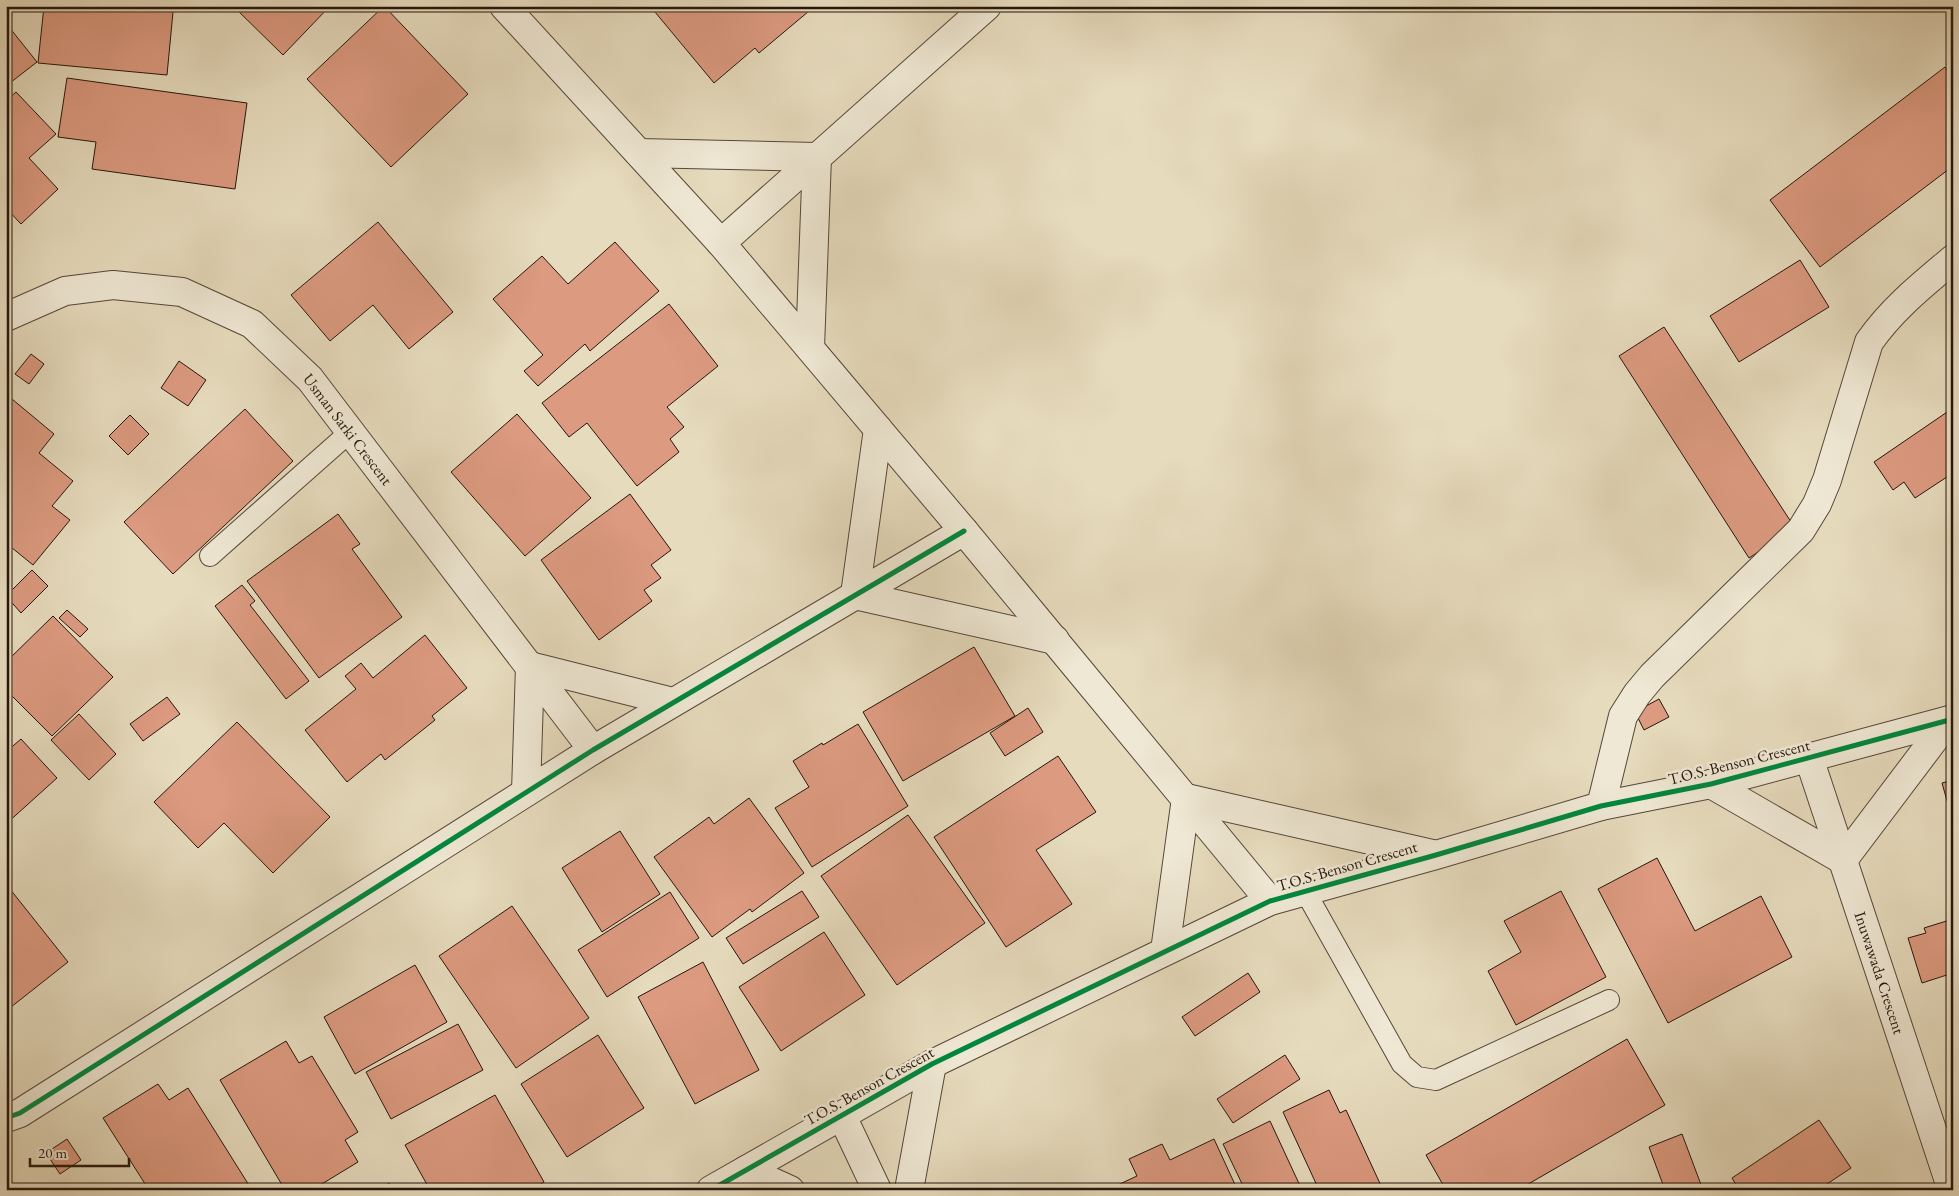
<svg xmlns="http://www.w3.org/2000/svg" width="1959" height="1196" font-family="'EB Garamond',serif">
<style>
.building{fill:#dc9a80;stroke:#26160d}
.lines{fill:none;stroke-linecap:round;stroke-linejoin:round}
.service-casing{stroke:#564739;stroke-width:22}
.minor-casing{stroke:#564739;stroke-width:30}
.service{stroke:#efe8d4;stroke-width:20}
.minor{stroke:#efe8d4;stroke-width:28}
.cycleway-casing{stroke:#efe8d4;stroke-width:8}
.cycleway{stroke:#00873e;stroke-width:5}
.labels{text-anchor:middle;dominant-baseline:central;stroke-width:5;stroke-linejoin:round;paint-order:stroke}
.street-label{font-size:16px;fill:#26160d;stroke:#efe8d4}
</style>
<rect width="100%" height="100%" fill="#e6dbbd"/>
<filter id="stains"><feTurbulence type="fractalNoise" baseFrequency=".004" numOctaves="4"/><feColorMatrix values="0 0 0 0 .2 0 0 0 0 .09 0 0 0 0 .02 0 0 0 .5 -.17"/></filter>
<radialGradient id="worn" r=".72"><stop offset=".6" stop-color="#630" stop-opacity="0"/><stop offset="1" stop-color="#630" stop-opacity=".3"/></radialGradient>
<path class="building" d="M6 6H9L13 11 6 17Z
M44 6H106L173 12 167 75 38 63Z
M233 6H330L283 55Z
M384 6 468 94 391 167 307 79Z
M650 6 721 7 815 6 759 53 755 48 714 83Z
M9 27 37 62 6 86V29Z
M1945 67 1953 78V166L1820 267 1770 200Z
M67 78 247 103 235 189 92 169 96 142 58 137Z
M16 92 56 134 29 158 58 189 21 224 6 208V101Z
M378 222 453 312 409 349 373 305 330 341 291 295Z
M615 242 659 291 590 351 585 344 538 386 524 371 543 355 493 299 542 256 568 284Z
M1800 260 1829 307 1739 362 1710 316Z
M669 304 718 366 667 407 684 427 670 439 679 452 637 486 587 423 569 437 542 403Z
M1664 327 1795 528 1749 558 1619 356Z
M31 354 44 364 29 384 15 374Z
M179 361 206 380 188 406 161 388Z
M6 394 54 434 39 453 73 481 52 506 70 520 33 565 6 543Z
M1953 408V473L1915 498 1904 482 1893 490 1874 462Z
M245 409 293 461 173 574 124 522Z
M517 414 591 498 525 556 451 472Z
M130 415 149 434 128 455 109 436Z
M630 494 671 550 651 565 661 578 644 590 652 601 599 640 541 560Z
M338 514 360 544 352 549 402 617 319 678 247 581Z
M32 570 48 586 21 613 6 596Z
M242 585 255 601 250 605 309 681 286 699 215 606Z
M67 610 88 629 80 637 59 618Z
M53 616 113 677 52 736 6 690V662Z
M425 635 467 688 432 716 435 720 385 760 381 754 347 782 305 730 356 689 345 676 361 663 373 678Z
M974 647 1015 716 903 781 863 712Z
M167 697 180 714 143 741 130 724Z
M1659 699 1669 717 1644 730 1635 712Z
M1028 708 1043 732 1005 756 990 733Z
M79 714 116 754 89 780 51 740Z
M237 722 330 817 273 873 224 823 198 848 154 802Z
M858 724 908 806 812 867 775 808 809 787 793 761 822 743 823 745Z
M21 739 57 778 6 824V752Z
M1058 756 1096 812 1036 850 1072 904 1006 947 934 837Z
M1953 780V822L1942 783Z
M749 798 804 873 752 912 750 909 712 937 654 857 709 817 714 824Z
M908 815 985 923 897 985 821 876Z
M620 831 660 894 602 932 562 868Z
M1657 858 1695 931 1761 896 1792 957 1668 1023 1598 889Z
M6 884 68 962 6 1011Z
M802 891 819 917 743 964 726 938Z
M1561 891 1606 977 1516 1025 1488 971 1521 952 1504 921Z
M670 892 699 938 607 997 578 950Z
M512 906 589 1018 516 1068 439 956Z
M1953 919V973L1922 983 1908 938 1926 933 1924 928Z
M824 932 865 995 781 1051 739 987Z
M703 962 759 1070 695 1104 638 997Z
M415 965 447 1022 355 1074 324 1017Z
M1248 973 1260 992 1195 1036 1182 1017Z
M458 1024 483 1070 391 1119 366 1072Z
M598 1035 644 1108 567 1157 521 1084Z
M1627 1039 1665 1105 1518 1190H1446L1426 1155Z
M286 1041 299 1063 312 1056 358 1132 345 1140 358 1162 312 1190H285L220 1080Z
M1285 1055 1300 1079 1233 1123 1217 1099Z
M158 1084 169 1100 188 1088 252 1190H149L103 1118Z
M1329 1090 1340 1113 1346 1110 1383 1190H1319L1283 1112Z
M495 1095 544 1182 531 1190H430L405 1145Z
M1819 1120 1851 1168 1818 1190H1739L1732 1178Z
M1270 1121 1302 1190H1245L1223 1144Z
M1682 1134 1703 1190H1665L1649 1147Z
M67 1139 81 1160 60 1174 46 1153Z
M1214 1139 1237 1189 1107 1190 1137 1176 1129 1159 1162 1144 1170 1160Z
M389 1183 393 1190H379Z"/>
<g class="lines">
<g class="service-casing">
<path id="service" d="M210 556 350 432
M1305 891 1402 1064 1417 1077 1436 1080 1609 1000"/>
</g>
<g class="minor-casing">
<g id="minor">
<path d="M504 6 721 243 987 6"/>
<path d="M639 153 817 157 810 348"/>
<path d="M721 243 964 531 1270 901"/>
<path id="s1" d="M6 317 65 291 113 285 182 292 252 324 310 379 593 750"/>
<path d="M878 429 855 595 1055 640"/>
<path id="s2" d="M1809 758 1952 1190"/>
<path d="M1711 784 1843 860 1948 721"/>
<path d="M526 792 530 666 673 702"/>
<path d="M1601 806 1623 716 1637 694 1652 676 1801 530 1817 504 1827 480 1869 342C1892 309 1922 285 1953 259"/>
<path d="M1165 951 1186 798 1432 854"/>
<path d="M842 1116 877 1190"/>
<path d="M6 1118 20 1113 593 750 964 531"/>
<path d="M746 1170 790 1190"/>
<path d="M711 1190 932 1064 1270 901 1436 855 1601 806 1711 784 1953 719"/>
<path d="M909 1190 932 1064"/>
</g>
</g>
<use href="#service" class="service"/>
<use href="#minor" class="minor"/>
<g class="cycleway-casing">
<path id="cycleway" d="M6 1118 20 1113 593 750 964 531
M711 1190 932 1064 1270 901 1436 855 1601 806 1711 784 1953 719"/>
</g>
<use href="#cycleway" class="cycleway"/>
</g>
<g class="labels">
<g class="street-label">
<text stroke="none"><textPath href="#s1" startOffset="402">Usman Sarki Crescent</textPath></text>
<text transform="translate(1739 762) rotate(-14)">T.O.S. Benson Crescent</text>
<text transform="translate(1347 866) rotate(-16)">T.O.S. Benson Crescent</text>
<text stroke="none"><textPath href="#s2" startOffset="226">Inuwawada Crescent</textPath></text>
<text transform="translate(869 1086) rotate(-29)">T.O.S. Benson Crescent</text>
</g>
</g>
<rect width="1959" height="1196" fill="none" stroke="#e6dbbd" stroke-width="25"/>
<rect x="8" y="8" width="1944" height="1181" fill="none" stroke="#26160d" stroke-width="2.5"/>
<rect x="12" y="12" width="1934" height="1171" fill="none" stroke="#26160d"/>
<path d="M30 1158v8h99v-8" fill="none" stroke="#26160d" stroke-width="2.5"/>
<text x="38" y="1158" font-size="15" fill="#26160d" stroke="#efe8d4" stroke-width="4" paint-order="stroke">20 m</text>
<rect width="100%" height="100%" filter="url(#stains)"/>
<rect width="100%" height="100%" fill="url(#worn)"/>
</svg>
